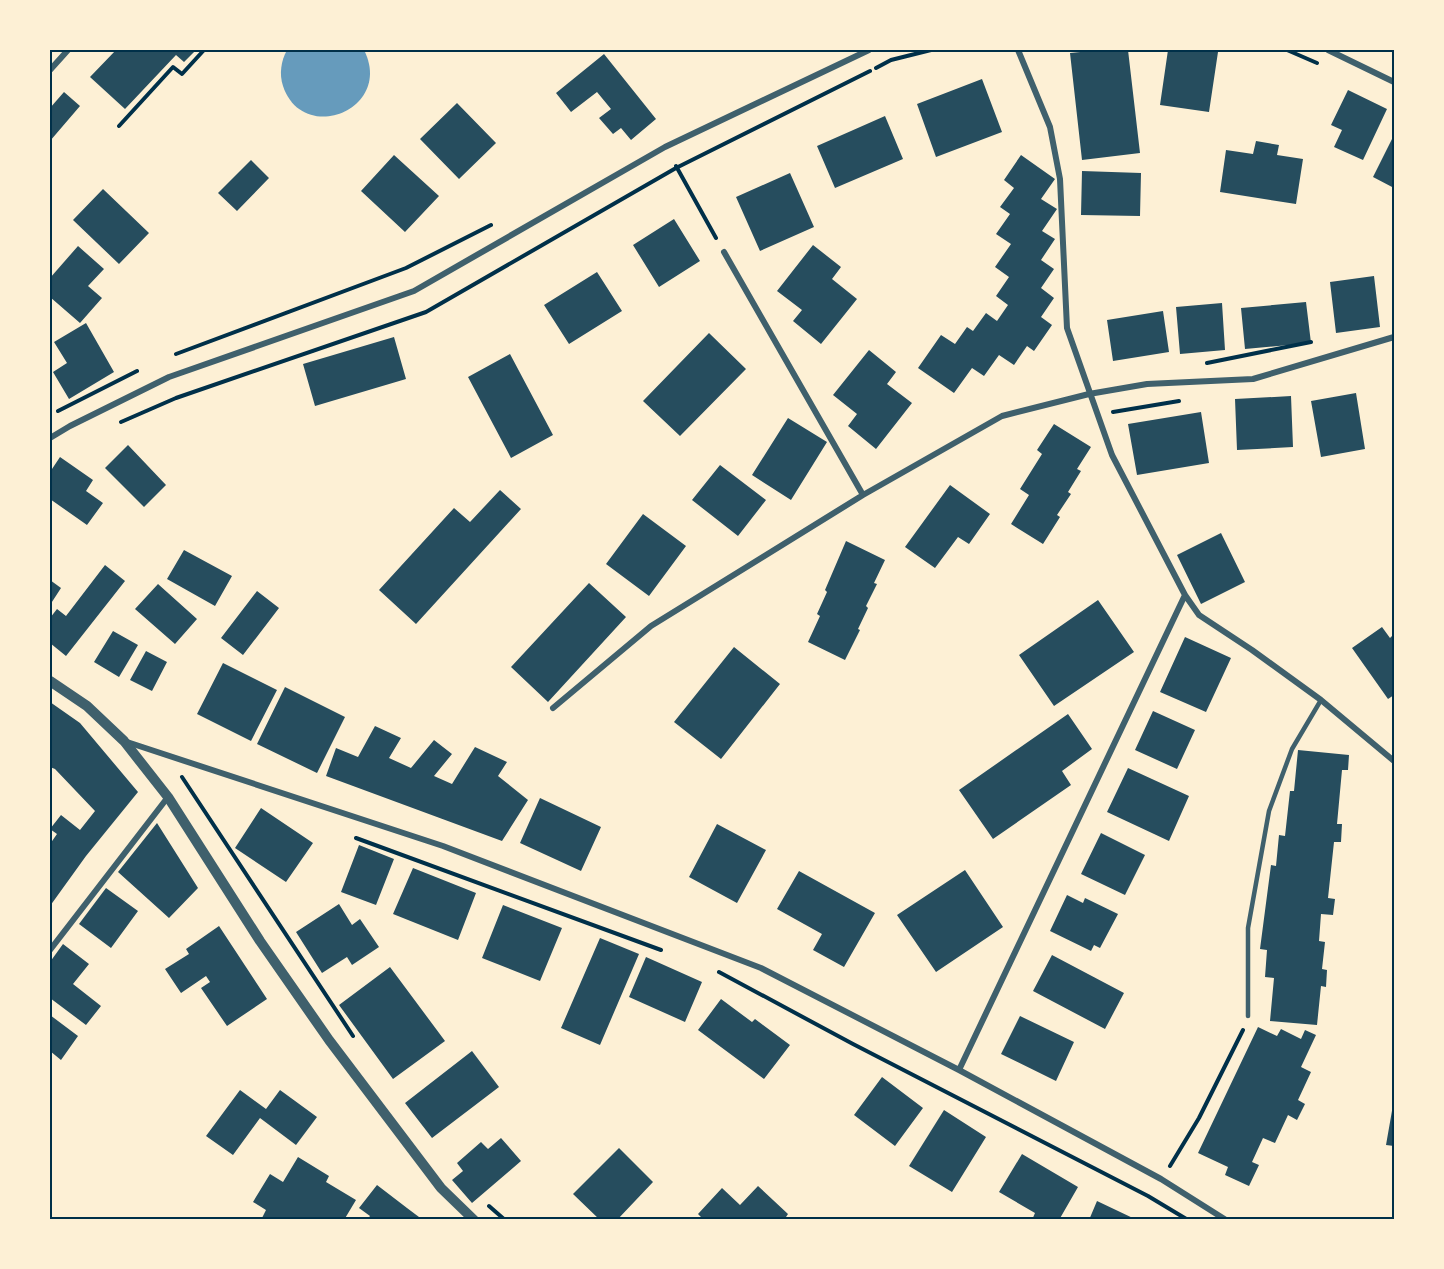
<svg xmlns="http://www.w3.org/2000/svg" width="1444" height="1269" font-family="'Source Sans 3',sans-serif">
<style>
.water{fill:#669bbc}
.building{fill:#264d5e}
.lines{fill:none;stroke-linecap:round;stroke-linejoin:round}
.path{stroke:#003049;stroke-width:4}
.service{stroke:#3f606c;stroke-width:4.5}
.minor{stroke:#3f606c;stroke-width:6}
.tertiary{stroke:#3f606c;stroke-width:10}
.neatline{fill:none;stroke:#003049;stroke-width:2}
</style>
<rect width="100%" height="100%" fill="#fdf0d5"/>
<path class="water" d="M287 50H364C394 109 303 146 283 86 279 74 281 61 287 50Z"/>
<path class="building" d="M116 50H196L184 62 176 55 125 109 90 77Z
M1101 50H1128L1140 153 1082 160 1070 53Z
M1168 50H1201L1218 52 1209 112 1160 105Z
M604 54 656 119 631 140 621 128 613 134 599 118 611 109 597 92 571 112 556 93Z
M982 79 1002 132 936 157 917 104Z
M1348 90 1387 109 1363 160 1334 147 1342 130 1331 125Z
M64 92 80 106 50 141V108Z
M457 103 496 143 459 179 420 139Z
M885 116 903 159 835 188 817 146Z
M1394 135V188L1373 177Z
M1256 141 1279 145 1277 155 1303 159 1296 204 1220 192 1226 150 1253 154Z
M394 155 439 196 405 232 361 191Z
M1021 155 1055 179 1041 199 1057 209 1042 231 1055 239 1041 260 1054 269 1041 288 1054 298 1041 317 1052 325 1034 351 1027 346 1014 365 999 355 984 376 972 368 954 393 918 368 941 335 955 344 967 327 973 331 986 313 997 321 1008 305 996 296 1009 277 995 267 1011 244 996 234 1010 214 1000 207 1014 188 1004 180Z
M251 160 269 178 237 211 218 193Z
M1082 171 1141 173 1140 216 1081 215Z
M790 173 814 227 760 251 736 197Z
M103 189 149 233 119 264 73 220Z
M674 219 700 261 659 287 633 245Z
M813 245 841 267 832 279 857 299 821 344 793 321 802 310 777 291Z
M78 246 104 269 88 286 102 298 80 323 50 297V278Z
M597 272 622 311 569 344 544 305Z
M1374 276 1380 327 1336 333 1330 282Z
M1306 302 1311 343 1245 349 1241 308Z
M1222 303 1225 350 1180 354 1176 307Z
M1163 311 1169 352 1113 361 1107 320Z
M86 323 114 372 69 399 53 372 67 363 54 342Z
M709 333 746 369 680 436 643 401Z
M394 337 406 379 315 406 303 364Z
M869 350 896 372 887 384 912 403 876 449 848 426 857 414 833 395Z
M510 354 553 435 511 458 468 377Z
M1356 393 1365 449 1321 457 1311 401Z
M1291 396 1293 447 1237 450 1235 399Z
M1201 412 1209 463 1137 475 1128 424Z
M788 418 827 442 791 500 752 475Z
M1054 424 1091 447 1077 469 1081 471 1068 492 1071 494 1057 515 1060 517 1043 544 1011 524 1029 495 1020 489 1042 454 1037 450Z
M128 445 166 485 144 507 105 468Z
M60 457 93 480 86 491 103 503 87 525 50 499V472Z
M720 465 766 500 738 536 692 500Z
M950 485 990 514 969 544 958 537 935 568 905 547Z
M500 490 521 509 416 624 379 590 454 508 470 522Z
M643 514 686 546 649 596 606 564Z
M1221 533 1245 582 1201 604 1177 555Z
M846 541 885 560 874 583 877 584 866 606 868 608 858 629 860 630 845 660 808 642 820 616 817 614 827 592 825 590Z
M184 550 232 576 215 606 167 579Z
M105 565 125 581 66 656 50 643V618L57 609 66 616Z
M50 580 61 588 50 605Z
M589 583 626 617 548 702 511 667Z
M158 584 197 619 175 644 135 609Z
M257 591 279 608 243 655 221 638Z
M1098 600 1134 652 1054 706 1019 655Z
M1382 627 1390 638 1394 634V695L1388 699 1352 648Z
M113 631 138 645 119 677 94 662Z
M1185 637 1231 658 1206 712 1160 692Z
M734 647 780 684 721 759 674 722Z
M146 651 167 662 152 691 130 680Z
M223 663 277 690 251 741 197 714Z
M285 687 345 717 317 773 257 744Z
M50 702 80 723 138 792 86 856 50 906V844L57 834 50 829 61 815 80 830 95 811 55 769 50 767Z
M1153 711 1195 730 1177 769 1135 750Z
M1068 714 1092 749 1062 771 1071 785 993 839 959 790Z
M375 726 401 738 389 758 411 768 434 740 452 754 434 776 452 784 475 747 507 762 498 776 528 800 502 841 326 776 336 748 358 757Z
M1298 750 1349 755 1348 770H1342L1337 824H1342L1341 842H1334L1328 898 1335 899 1333 915 1321 914 1319 941 1325 942 1322 969 1327 970 1326 987 1321 986 1317 1025 1270 1021 1274 978 1265 977 1267 950 1260 949 1271 865 1276 866 1279 835 1285 836 1290 791H1294Z
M1128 768 1189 796 1169 841 1107 812Z
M540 798 601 827 581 871 520 843Z
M261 808 313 843 286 882 235 848Z
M157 823 198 888 169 918 118 872Z
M717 824 766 850 737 903 689 877Z
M1101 833 1145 855 1125 895 1081 874Z
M359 845 394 859 376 905 341 892Z
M413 868 476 893 458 940 393 914Z
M965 870 1003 927 936 972 897 915Z
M799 871 875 913 844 967 813 950 822 934 777 909Z
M106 888 138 911 111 948 79 924Z
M1067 895 1083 903 1085 898 1118 914 1100 948 1094 945 1091 951 1050 931Z
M339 904 352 925 360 919 379 947 352 965 347 957 322 973 296 932Z
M503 905 562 928 540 981 482 958Z
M219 926 267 999 227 1026 201 988 210 982 206 976 181 993 165 969 189 954 186 949Z
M600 938 639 954 600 1045 561 1028Z
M63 944 89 964 73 984 101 1006 86 1025 50 998V962Z
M1052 955 1124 993 1105 1029 1033 991Z
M646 957 702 982 685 1022 629 997Z
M390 967 445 1041 393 1079 339 1005Z
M721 999 752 1022 755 1019 790 1045 764 1079 698 1030Z
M50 1015 78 1036 61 1060 50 1051Z
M1020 1016 1074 1042 1056 1081 1001 1054Z
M1258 1027 1277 1036 1281 1029 1301 1039 1305 1030 1316 1035 1301 1067 1311 1072 1298 1100 1305 1104 1297 1120 1288 1115 1275 1143 1263 1138 1252 1162 1259 1165 1249 1186 1225 1175 1228 1167 1198 1153Z
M472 1051 499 1087 432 1138 405 1103Z
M882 1077 923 1108 895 1146 854 1115Z
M240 1090 266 1109 280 1090 317 1117 296 1145 260 1118 233 1155 206 1136Z
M1393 1105H1394V1146L1386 1145Z
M944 1110 986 1137 952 1192 909 1166Z
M501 1138 521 1161 472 1203 452 1180 463 1171 457 1163 481 1142 488 1149Z
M619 1148 653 1182 617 1220H600L573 1194Z
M1022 1154 1078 1187 1059 1220H1032L1035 1213 999 1192Z
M298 1157 329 1176 326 1182 356 1200 344 1220 262 1218 266 1210 253 1202 270 1174 283 1182Z
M377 1185 407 1208 423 1220H367L370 1216 359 1208Z
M758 1186 788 1214 784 1220H704L698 1214 722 1188 740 1205Z
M1097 1201 1137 1220H1089Z"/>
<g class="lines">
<path class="path" d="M1287 50 1317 63
M876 68 891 60 931 50
M119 126 173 67 182 74 204 50
M676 166 716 238
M176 354 406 268 491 225
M1207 363 1311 342
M58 411 137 371
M1113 412 1179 401
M121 422 176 398 426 312 676 168 870 71
M182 777 353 1036
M356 838 661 950
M719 972 853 1044 1148 1196 1188 1220
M1170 1166 1199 1118 1243 1030
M489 1206 505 1220"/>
<path class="service" d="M1248 1016V928L1269 811 1292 749 1321 700"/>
<path class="minor" d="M1018 50 1050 127 1060 179 1067 328 1112 455 1185 595 1199 615 1252 650 1321 700 1394 761
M1328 50 1394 82
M50 70 68 50
M724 252 863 495
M50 438 70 426 169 377 414 291 665 147 869 50
M553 708 651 626 863 495 1002 416 1089 394 1147 384 1253 379 1394 337
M127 742 443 846 761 968 959 1070 1161 1179 1226 1220
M50 950 168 797
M959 1070 1185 595"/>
<path class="tertiary" d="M50 681 87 706 124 741 168 797 260 941 329 1040 441 1188 474 1220"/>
</g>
<rect width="1444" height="1269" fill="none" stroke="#fdf0d5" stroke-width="102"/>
<rect x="51" y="51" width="1342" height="1167" class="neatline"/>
</svg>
